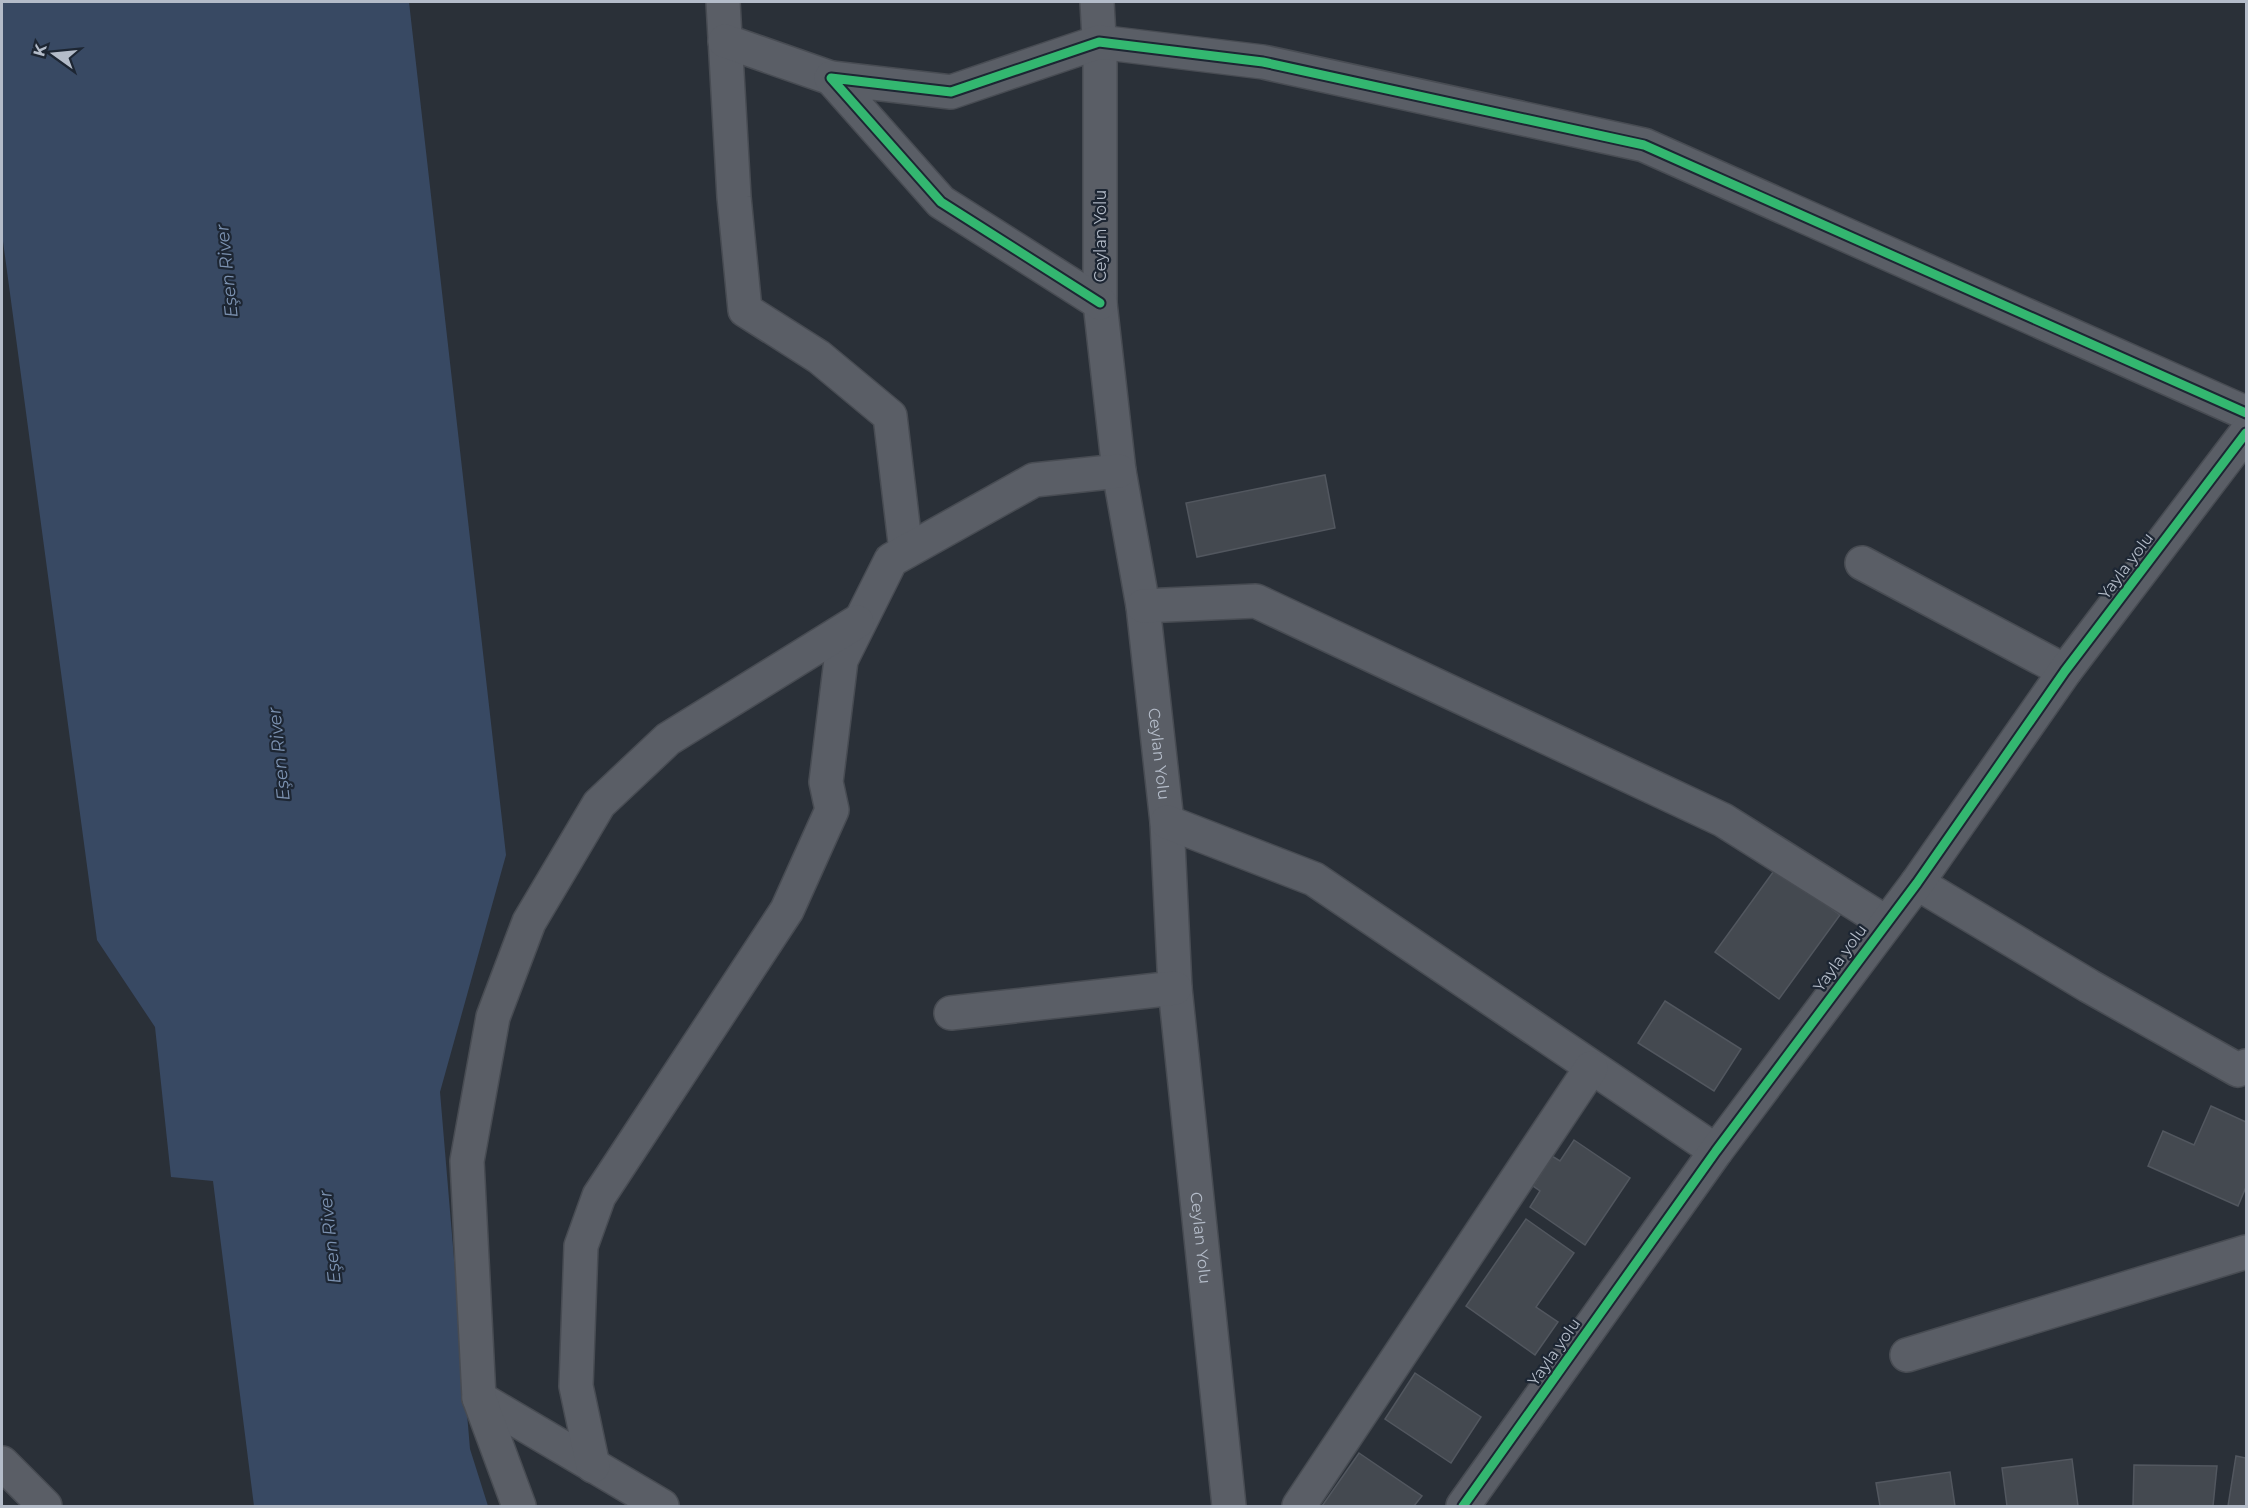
<svg xmlns="http://www.w3.org/2000/svg" width="2248" height="1508" font-family="Montserrat,sans-serif">
<style>
.water{fill:#384963}
.building{fill:#444950;stroke:#52575f;stroke-width:1.5}
.lines{fill:none;stroke-linecap:round;stroke-linejoin:round}
.minor-casing{stroke:#484c53;stroke-width:36}
.minor{stroke:#5a5e66;stroke-width:33}
.cycleway-casing{stroke:#1d2633;stroke-width:13}
.cycleway{stroke:#33b770;stroke-width:9}
.labels{text-anchor:middle;dominant-baseline:central;stroke-width:4.5;stroke-linejoin:round;paint-order:stroke}
.street-label{font-size:16px;fill:#b4bcc9;stroke:#1d2633}
.water-label{font-size:18px;font-style:italic;fill:#7c92b1;stroke:#1d2633}
</style>
<rect width="100%" height="100%" fill="#2a3038"/>
<path class="water" d="M2 2H409L506 855 440 1092 470 1449 488 1506H254L213 1181 171 1177 155 1027 97 940 2 234Z"/>
<path class="building" d="M1325 475 1335 528 1197 557 1186 503Z
M1776 868 1840 915 1779 999 1715 952Z
M1665 1001 1741 1049 1714 1091 1638 1043Z
M2211 1106 2246 1122V1187L2238 1206 2148 1166 2163 1131 2194 1145Z
M1574 1140 1630 1178 1585 1245 1530 1207 1540 1191 1533 1186 1552 1156 1560 1161Z
M1526 1219 1574 1253 1536 1307 1558 1322 1535 1355 1466 1306Z
M1415 1373 1481 1417 1451 1463 1385 1419Z
M1359 1453 1422 1496 1414 1506H1322Z
M2236 1456 2246 1458V1506H2228Z
M2072 1459 2078 1506H2007L2002 1468Z
M2134 1465 2217 1466 2213 1506H2133Z
M1950 1472 1955 1506H1880L1876 1483Z"/>
<g class="lines">
<g class="minor-casing">
<g id="minor">
<path d="M723 2 734 197 745 310 819 357 890 416 906 551"/>
<path id="s1" d="M1097 2 1100 55V303L1119 471 1143 606 1167 822 1175 988 1229 1506"/>
<path d="M725 41 831 78"/>
<path d="M1100 303 941 202 831 78 951 92 1099 42 1263 62 1644 145 2246 413"/>
<path d="M1862 563 2065 671"/>
<path d="M1143 606 1256 601 1723 820 1885 922"/>
<path d="M1167 822 1314 879 1716 1151"/>
<path d="M1917 883 2089 986 2238 1070 2246 1066"/>
<path d="M951 1013 1175 988"/>
<path d="M1907 1355 2246 1252"/>
<path d="M479 1398 662 1506"/>
<path d="M2 1463 45 1506"/>
<path d="M593 1466 576 1386 581 1246 599 1196 787 910 832 810 826 782 841 660 891 560 1034 480 1119 471"/>
<path d="M519 1506 479 1398 467 1161 493 1017 529 922 599 804 668 739 857 622"/>
<path d="M1299 1506 1591 1068"/>
<path d="M1463 1506 1716 1151 1917 883 2065 671 2246 433"/>
</g>
</g>
<use href="#minor" class="minor"/>
<g class="cycleway-casing">
<path id="cycleway" d="M1100 303 941 202 831 78 951 92 1099 42 1263 62 1644 145 2246 413
M1463 1506 1716 1151 1917 883 2065 671 2246 433"/>
</g>
<use href="#cycleway" class="cycleway"/>
</g>
<g class="labels">
<g class="street-label">
<text transform="translate(1100 236) rotate(-90)">Ceylan Yolu</text>
<text transform="translate(2126 566) rotate(-53)">Yayla yolu</text>
<text stroke="none"><textPath href="#s1" startOffset="756">Ceylan Yolu</textPath></text>
<text transform="translate(1840 958) rotate(-54)">Yayla yolu</text>
<text stroke="none"><textPath href="#s1" startOffset="1242">Ceylan Yolu</textPath></text>
<text transform="translate(1554 1352) rotate(-55)">Yayla yolu</text>
</g>
<g class="water-label">
<text transform="translate(227 271) rotate(-96)">Eşen River</text>
<text transform="translate(279 754) rotate(-96)">Eşen River</text>
<text transform="translate(330 1237) rotate(-96)">Eşen River</text>
</g>
</g>
<rect width="2248" height="1508" fill="none" stroke="#b4bcc9" stroke-width="6"/>
<g transform="translate(54 54) rotate(285)" stroke="#1d2633" stroke-width="4.5" paint-order="stroke">
<path d="M0-4.5L10 22L0 15L-10 22Z" fill="#b4bcc9"/>
<text y="-9" font-size="16" font-weight="bold" text-anchor="middle" fill="#b4bcc9">K</text>
</g>
</svg>
